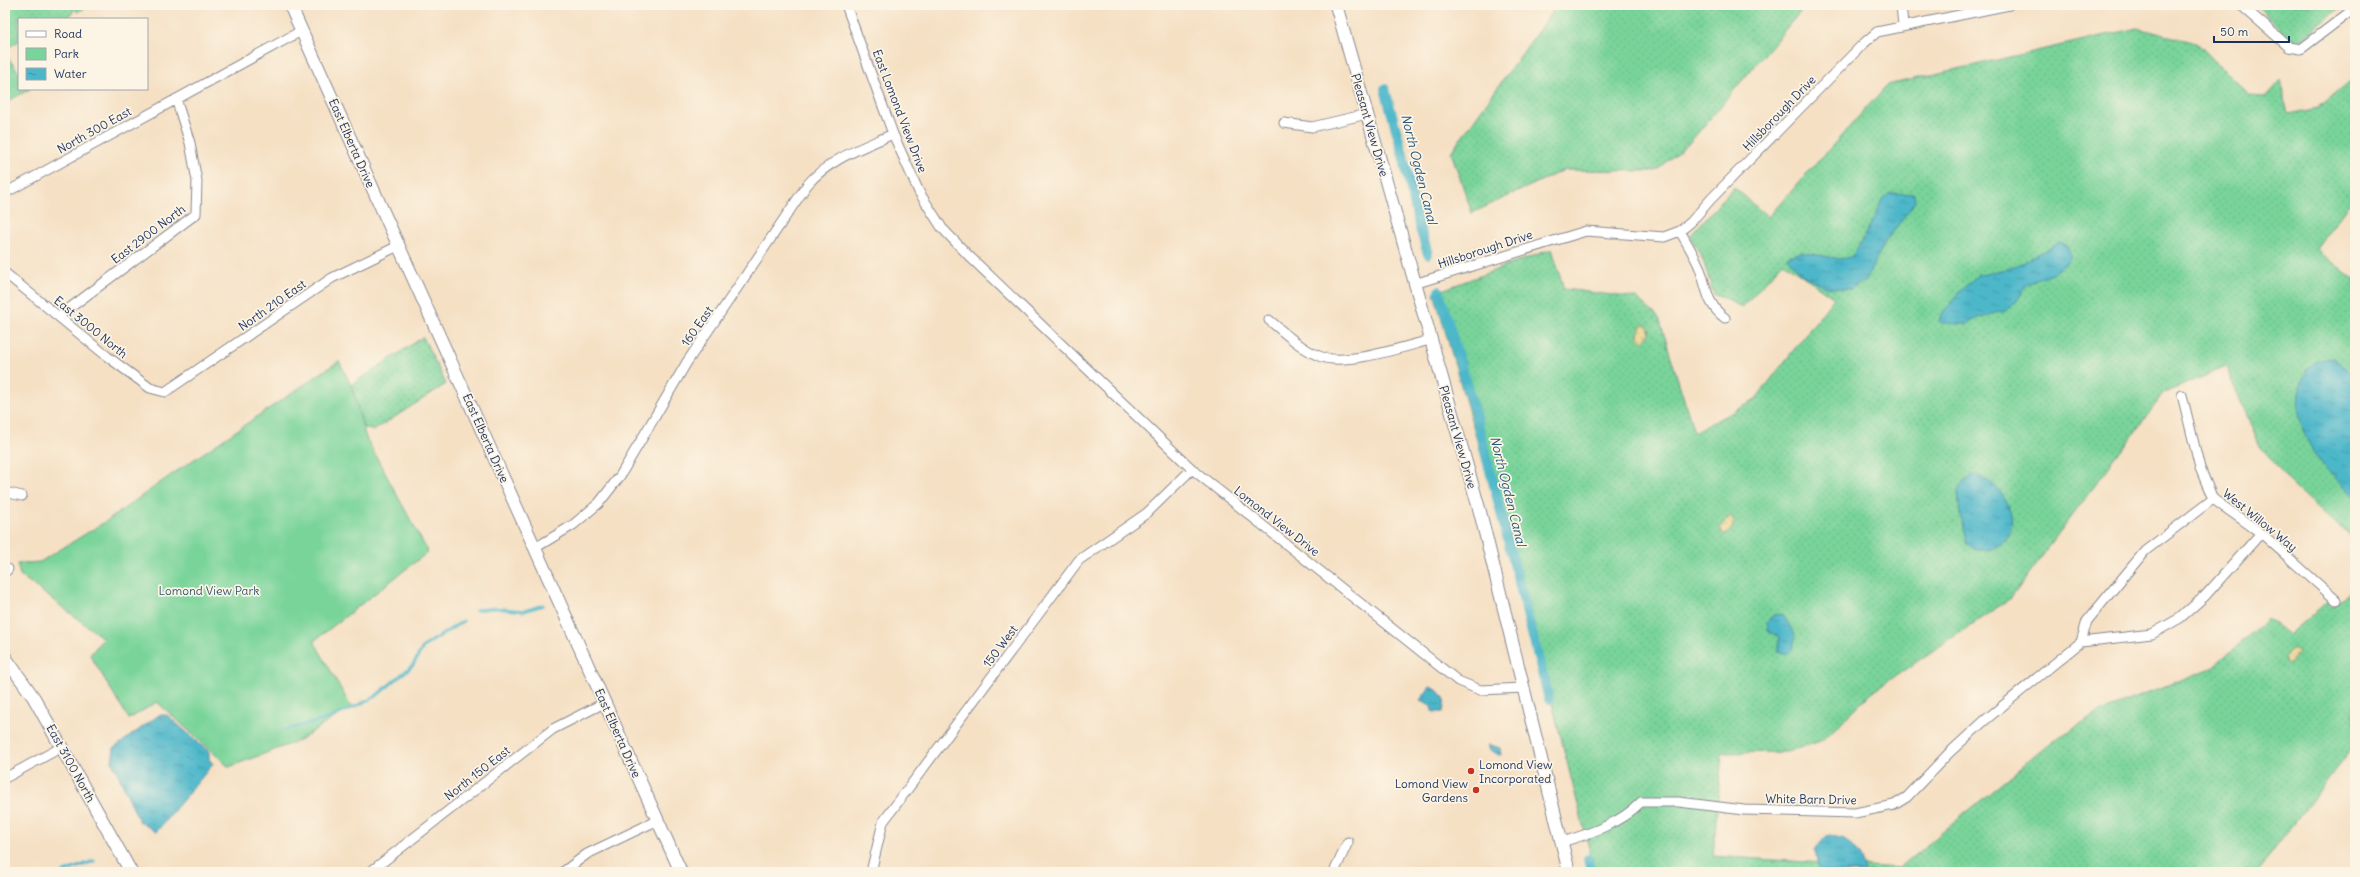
<svg xmlns="http://www.w3.org/2000/svg" width="2360" height="877" font-family="Delius,sans-serif">
<style>
.grass{fill:url(#grass-dots);stroke:#4a827c}
.sand{fill:url(#sand-dots);stroke:#84847e}
.park{fill:#79d49a;stroke:#4a827c}
.water{fill:url(#water-ripples);stroke:#347394}
.lines{fill:none;stroke-linecap:round;stroke-linejoin:round}
.stream{stroke:#4db7ca;stroke-width:3}
.canal{stroke:#4db7ca;stroke-width:10}
.street-casing{stroke:#888891;stroke-width:11}
.secondary-casing{stroke:#888891;stroke-width:14}
.street{stroke:#fff;stroke-width:9}
.secondary{stroke:#fff;stroke-width:12}
.poi-dot{fill:#c8321e;stroke:#fcf5e5;stroke-width:1.5}
.labels{text-anchor:middle;dominant-baseline:central;stroke-width:3.5;stroke-linejoin:round;paint-order:stroke}
.street-label{font-size:12px;fill:#1b2f5e;stroke:#fcf5e5}
.park-label{font-size:12px;fill:#32586d;stroke:#fcf5e5}
.poi-label{font-size:12px;fill:#1b2f5e;stroke:#fcf5e5;text-anchor:start}
.water-label{font-size:13px;font-style:italic;fill:#2a587e;stroke:#fcf5e5}
</style>
<defs>
<pattern id="grass-dots" width="8" height="8" patternUnits="userSpaceOnUse"><rect width="8" height="8" fill="#79d49a"/><path d="M2 2h.1M6 6h.1" fill="none" stroke="#68b687" stroke-width="1.8" stroke-linecap="round"/></pattern>
<pattern id="sand-dots" width="8" height="8" patternUnits="userSpaceOnUse"><rect width="8" height="8" fill="#eeda9e"/><path d="M2 2h.1M6 6h.1" fill="none" stroke="#ccbb8a" stroke-width="1.8" stroke-linecap="round"/></pattern>
<pattern id="water-ripples" width="26" height="14" patternUnits="userSpaceOnUse"><rect width="26" height="14" fill="#4db7ca"/><path d="M2 4q2-2 4 0t4 0M15 11q2-2 4 0t4 0" fill="none" stroke="#3f95a7"/></pattern>
</defs>
<rect width="100%" height="100%" fill="#fcf5e5"/>
<filter id="ink" filterUnits="userSpaceOnUse"><feTurbulence type="fractalNoise" baseFrequency=".025" numOctaves="2"/><feDisplacementMap in="SourceGraphic" scale="8" xChannelSelector="R" yChannelSelector="G"/><feConvolveMatrix kernelMatrix="1 2 1 2 8 2 1 2 1" color-interpolation-filters="sRGB"/></filter>
<filter id="wash" filterUnits="userSpaceOnUse"><feTurbulence type="fractalNoise" baseFrequency=".012" numOctaves="4" result="noise"/><feDisplacementMap in="SourceGraphic" scale="16" xChannelSelector="R" yChannelSelector="G"/><feGaussianBlur stdDeviation="0.9" result="paint"/><feColorMatrix in="noise" values="0 0 0 0 0 0 0 0 0 0 0 0 0 0 0 0 0 1.4 0 .05"/><feComposite in="paint" operator="in"/></filter>
<g filter="url(#wash)">
<rect width="100%" height="100%" fill="#f5e0c4"/>
<path class="grass" d="M5 5H91L77 12 74 8 72 14 62 19H19V41L5 49Z
M1557 5H1806L1691 141 1656 171 1564 170 1472 213 1451 152Z
M2256 5H2343L2298 42 2291 41Z
M2137 28 2197 43 2250 96 2265 97 2280 81 2288 114 2318 108 2355 77V196L2316 249 2355 280V541L2293 485 2260 446 2226 367 2164 393 2011 598 1872 692 1823 740 1787 752 1722 753 1713 856 1899 868 2054 740 2109 708 2214 667 2268 618 2289 634 2327 602 2332 607 2355 588V744L2257 872H1595L1541 660 1434 293 1552 249 1564 289 1637 298 1659 318 1694 432 1754 401 1834 298 1783 262 1742 308 1730 300 1714 295 1702 257 1690 236 1734 187 1768 217 1887 85Z
M5 54 19 72V89H30L5 103Z
M423 337 446 384 373 431 363 427 351 385Z"/>
<path class="sand" d="M1643 325H1647L1650 333 1643 341 1639 338 1638 333Z
M1729 516 1734 520 1732 529 1727 534H1723L1720 528Z
M2291 649H2295L2298 652 2290 664 2287 663 2284 658Z"/>
<path class="park" d="M339 361 351 385 366 438 428 552 314 641 351 707 298 741 229 767 157 702 129 719 90 655 103 638 20 575 17 564 40 562 108 520 171 475Z"/>
<path class="water" d="M1890 193 1914 194 1915 202 1885 242 1865 281 1850 289 1826 287 1801 274 1787 257 1801 252 1840 259 1851 257 1859 247 1884 198Z
M2060 243 2068 248 2071 256 2065 264 2054 272 2038 278 2025 287 2017 301 2004 311 1981 317 1966 324 1941 323 1939 321 1941 314 1948 308 1957 294 1977 276 2011 268Z
M2334 358 2345 366 2355 380V498C2344 483 2327 472 2317 457 2302 435 2293 407 2302 381 2309 362 2315 360 2334 358Z
M1976 475C2004 482 2030 532 1994 548 1989 550 1981 550 1976 550L1967 545 1960 515 1958 490 1965 481Z
M1778 614 1783 615 1796 636 1792 649 1787 655 1779 652V637L1768 631C1766 622 1769 616 1778 614Z
M1430 687 1437 690 1445 699 1443 712H1434L1429 704 1420 700Z
M159 715H167L209 752V759L213 764 156 832 139 821 112 761 114 748Z
M1488 744 1500 748 1501 756 1490 750Z
M1829 836C1853 838 1859 850 1865 872H1819L1815 850 1822 840Z"/>
<g class="lines">
<path class="stream" d="M476 610 495 608 524 611 543 605
M285 730 331 718 375 697 413 665 423 647 463 621
M64 872 94 861"/>
<path class="canal" d="M1385 89 1403 155 1419 225 1428 254
M1439 291 1478 424 1549 699
M1588 859 1591 872"/>
</g>
</g>
<g filter="url(#ink)">
<g class="lines">
<g class="street-casing">
<path id="street" d="M846 5 893 134 919 192 942 228 969 256 1192 469 1458 681 1480 690 1523 688
M1901 5 1903 25
M2241 5 2289 47 2301 49 2355 8
M1284 123 1312 127 1367 114
M5 193 301 31
M1680 231C1686 242 1693 253 1698 264 1707 284 1705 304 1725 318
M5 273 108 357 150 388 165 392 332 278 398 246
M1414 284 1586 231 1664 237 1680 231 1691 222 1711 199 1862 45 1877 32 2009 5
M59 316 196 214 197 181 190 143 176 99
M1269 320C1285 333 1300 348 1319 356 1344 367 1403 347 1430 340
M2182 395 2200 468 2213 499 2261 533 2336 600
M5 492 22 496
M535 548 573 525 599 503 620 476 687 362 807 185C829 159 862 148 893 134
M5 572 8 569
M2081 642 2087 621 2145 551 2213 499
M5 778 62 747
M1562 842C1589 834 1621 823 1641 802H1679L1744 810 1855 813 1894 805 1907 797 1949 753 1984 721 2081 642 2152 634 2180 618 2205 596 2261 533
M370 872 553 729 604 703
M563 872 587 854 658 820
M871 872 883 822 1079 560 1147 513 1192 469
M1334 872 1348 842"/>
</g>
<g class="secondary-casing">
<path id="secondary" d="M290 5 681 872
M1336 5 1480 512 1569 872
M5 657 34 698 131 872"/>
</g>
<use href="#street" class="street"/>
<use href="#secondary" class="secondary"/>
</g>
</g>
<g class="poi-dot">
<circle cx="1471" cy="771" r="4"/>
<circle cx="1476" cy="790" r="4"/>
</g>
<g class="labels">
<g class="street-label">
<text transform="translate(900 111) rotate(69)">East Lomond View Drive</text>
<text transform="translate(1779 113) rotate(-46)">Hillsborough Drive</text>
<text transform="translate(1370 125) rotate(74)">Pleasant View Drive</text>
<text transform="translate(94 130) rotate(-29)">North 300 East</text>
<text transform="translate(352 143) rotate(66)">East Elberta Drive</text>
<text transform="translate(148 234) rotate(-37)">East 2900 North</text>
<text transform="translate(1485 249) rotate(-18)">Hillsborough Drive</text>
<text transform="translate(272 305) rotate(-35)">North 210 East</text>
<text transform="translate(697 326) rotate(-55)">160 East</text>
<text transform="translate(91 327) rotate(39)">East 3000 North</text>
<text transform="translate(1458 437) rotate(74)">Pleasant View Drive</text>
<text transform="translate(486 438) rotate(66)">East Elberta Drive</text>
<text transform="translate(2260 520) rotate(39)">West Willow Way</text>
<text transform="translate(1277 521) rotate(38)">Lomond View Drive</text>
<text transform="translate(1000 646) rotate(-53)">150 West</text>
<text transform="translate(618 733) rotate(66)">East Elberta Drive</text>
<text transform="translate(71 763) rotate(61)">East 3100 North</text>
<text transform="translate(477 773) rotate(-38)">North 150 East</text>
<text transform="translate(1811 799) rotate(1)">White Barn Drive</text>
</g>
<g class="park-label">
<text x="209" y="590">Lomond View Park</text>
</g>
<g class="poi-label">
<text x="1479" y="764">Lomond View<tspan x="1479" dy="14">Incorporated</tspan></text>
<text x="1468" y="783" text-anchor="end">Lomond View<tspan x="1468" dy="14">Gardens</tspan></text>
</g>
<g class="water-label">
<text transform="translate(1419 169) rotate(76)">North Ogden Canal</text>
<text transform="translate(1508 491) rotate(76)">North Ogden Canal</text>
</g>
</g>
<rect width="2360" height="877" fill="none" stroke="#fcf5e5" stroke-width="20"/>
<rect x="18" y="18" width="130" height="72" fill="#fcf5e5" stroke="#a2a6af"/>
<rect x="26" y="31" width="20" height="6" fill="#ffffff" stroke="#a2a6af"/>
<text x="54" y="38" font-size="12" fill="#1b2f5e">Road</text>
<rect x="26" y="48" width="20" height="12" fill="#79d49a" stroke="#a2a6af"/>
<text x="54" y="58" font-size="12" fill="#1b2f5e">Park</text>
<rect x="26" y="68" width="20" height="12" fill="url(#water-ripples)" stroke="#a2a6af"/>
<text x="54" y="78" font-size="12" fill="#1b2f5e">Water</text>
<path d="M2214 36v6h75v-6" fill="none" stroke="#1b2f5e" stroke-width="2"/>
<text x="2220" y="36" font-size="12" fill="#1b2f5e" stroke="#fcf5e5" stroke-width="3" paint-order="stroke">50 m</text>
</svg>
